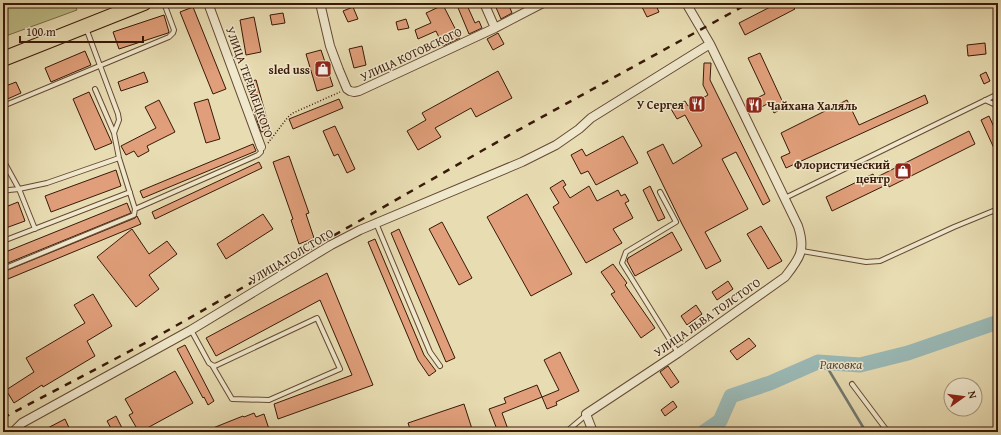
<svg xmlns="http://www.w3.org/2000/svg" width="1001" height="435" font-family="'Gentium Book Plus',serif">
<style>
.green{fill:#bebe87;stroke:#7c6c48}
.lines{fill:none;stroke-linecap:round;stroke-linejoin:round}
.stream{stroke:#737970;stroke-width:2.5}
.river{stroke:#9ab9b6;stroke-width:15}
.building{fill:#e09f7a;stroke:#391908}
.lane-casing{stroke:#654a32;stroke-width:6}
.street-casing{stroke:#654a32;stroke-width:10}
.highway-casing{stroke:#391908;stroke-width:16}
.path{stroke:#391908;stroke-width:1.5;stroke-dasharray:1 2;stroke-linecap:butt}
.lane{stroke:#f0e8cd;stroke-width:4}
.street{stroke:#f0e8cd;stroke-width:8}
.highway{stroke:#e8dcb2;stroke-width:14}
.rail{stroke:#391908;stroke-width:2.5;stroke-dasharray:7 7;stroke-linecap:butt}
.labels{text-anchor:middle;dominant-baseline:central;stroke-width:3;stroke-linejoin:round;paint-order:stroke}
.street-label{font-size:12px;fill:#391908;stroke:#f0e8cd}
.poi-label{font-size:12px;font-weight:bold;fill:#391908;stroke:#f0e8cd;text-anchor:end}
.water-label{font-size:13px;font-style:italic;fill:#56493c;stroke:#f0e8cd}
</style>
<rect width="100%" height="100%" fill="#e8dcb2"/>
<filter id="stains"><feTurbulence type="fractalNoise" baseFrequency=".005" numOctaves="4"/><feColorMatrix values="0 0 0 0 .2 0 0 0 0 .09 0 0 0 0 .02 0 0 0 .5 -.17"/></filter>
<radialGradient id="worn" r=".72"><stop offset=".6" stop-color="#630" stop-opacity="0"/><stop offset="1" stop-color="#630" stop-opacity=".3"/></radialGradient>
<path class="green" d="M3 3H74L77 10 3 37Z"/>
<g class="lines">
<path class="stream" d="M824 362 866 432"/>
<path class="river" d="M704 432 720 421 731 396 770 383 818 362 860 365 908 353 998 322"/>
</g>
<path class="building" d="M456 3H466L475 23 479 21 482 28 469 34Z
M494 3H508L512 13 501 19Z
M640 3H655L659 12 647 17Z
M778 3H804L794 8 795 9 745 35 739 23Z
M443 5 460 38 443 46 436 31 418 39 415 30 431 23 426 13Z
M193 7 226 89 213 94 180 12Z
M353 7 358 19 348 22 343 11Z
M283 13 285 23 272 25 270 15Z
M164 15 169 32 168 33 119 49 113 32Z
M254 17 261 52 246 55 240 20Z
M406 19 409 28 398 30 396 22Z
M498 33 504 44 493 50 487 39Z
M985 43 986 54 968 56 967 45Z
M362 46 366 65 354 68 349 49Z
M321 50 333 86 317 91 306 54Z
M85 51 91 65 51 82 45 68Z
M760 53 785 107 774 113 769 103 752 112 747 103 765 94 748 58Z
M704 63H711L710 80 770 201 763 205 736 152 722 159 748 209 705 232 721 261 706 269 682 224 647 152 663 144 673 164 702 146 685 115 677 119 671 109 685 101 688 106 708 95 703 85Z
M498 71 512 98 476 117 471 108 435 128 441 137 418 150 407 131 426 120 422 113Z
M144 72 148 82 121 91 118 82Z
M986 72 990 81 984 84 980 75Z
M256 80 270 130 261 132 257 120 247 82Z
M16 82 21 93 3 101V87Z
M89 92 112 143 95 150 73 99Z
M925 95 928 103 786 168 781 157 790 153 781 133 847 100 859 125Z
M208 99 220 139 206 143 194 103Z
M339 99 343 108 293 129 289 119Z
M159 100 175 132 147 146 149 151 138 157 134 151 126 155 121 146 156 128 145 107Z
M989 116 998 136V157L981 120Z
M335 126 355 169 347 173 338 154 334 156 323 131Z
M969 131 975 144 889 187 888 184 832 211 826 197 873 174 875 178Z
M623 136 638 163 596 185 588 171 581 174 571 155 582 149 586 156Z
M253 144 256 151 143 198 140 191Z
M289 156 309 213 306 214 314 238 299 244 291 220 293 219 273 162Z
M259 162 262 168 155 219 152 212Z
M116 170 121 186 51 212 45 196Z
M563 180 566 185 563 187 570 198 589 186 597 201 618 190 621 196 625 194 629 201 625 203 633 218 613 229 622 243 586 263 553 207 559 203 550 188Z
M650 186 665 218 658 221 643 190Z
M527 194 572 274 531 296 487 217Z
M18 202 25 221 3 229V208Z
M127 203 131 213 3 265V253Z
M263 214 273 229 226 259 217 244Z
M137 216 141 224 3 281V272L135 218Z
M442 222 472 278 459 285 429 229Z
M761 226 782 261 768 269 747 234Z
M132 229 149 254 167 241 177 254 149 275 159 289 136 307 97 257Z
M399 229 455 358 446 362 391 233Z
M672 232 682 250 635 276 627 261 628 258Z
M375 239 424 355 436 371 429 376 418 360 368 242Z
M613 264 627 283 625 285 655 328 641 338 611 294 615 292 601 272Z
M327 273 373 385 278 419 274 404 352 375 320 300 216 356 206 338Z
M728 281 733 289 717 300 712 292Z
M93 294 112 326 87 341 95 356 43 387 42 385 14 403 6 390 34 372 26 358 85 323 74 305Z
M696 305 702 314 687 325 681 316Z
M749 338 756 346 737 360 730 351Z
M185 345 214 401 208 405 204 397 203 398 177 349Z
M560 352 579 391 556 402 557 405 547 409 542 397 559 390 544 360Z
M668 366 679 382 671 388 660 372Z
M175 371 193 403 140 432H139L129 415 133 413 125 399Z
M537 385 542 397 502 413 509 432H498L489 409 506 403 504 398Z
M673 401 677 407 665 416 661 410Z
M464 404 473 432H411L408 423Z
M254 413 256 417 264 414 270 432H203L243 416 244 417Z
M116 416 124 432H113L107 421Z
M65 419 71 432H40Z"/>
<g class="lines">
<g class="lane-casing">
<path id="lane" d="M86 28 118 114 119 120 114 133
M985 100 998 106
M3 106 169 37 173 33 174 30 164 3
M3 160 19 189 35 229
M3 192 9 190 19 189 47 183 119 158
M660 192 676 222 626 252 622 263 678 353
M785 198 998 94
M135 209 258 155 261 152V147
M376 223 430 352 440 366
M3 241 130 192
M802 251 866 262 880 261 954 227 998 209
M3 269 134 215 135 209 119 158 114 133 95 89
M191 330 209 363 212 365 215 366 317 318 340 369 269 400 232 399 212 365
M852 384 888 432
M566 432 586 415"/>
</g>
<g class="street-casing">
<path id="street" d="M208 3 261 147
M320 3 330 46 339 70 347 89 350 91 354 92 359 91 495 28 543 3
M484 3 495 28
M13 432 22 423 191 330 331 245 360 230 522 162 556 145 579 129 591 118 710 44
M593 432 586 414 678 353 785 277C800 258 806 250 798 226L710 44 686 3"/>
</g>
<g class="highway-casing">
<path id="highway" d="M3 59 144 3"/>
</g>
<path class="path" d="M268 143 288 117 293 113 340 92"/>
<use href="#lane" class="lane"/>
<use href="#street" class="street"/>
<use href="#highway" class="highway"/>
<path class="rail" d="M3 418 151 340 513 133 749 3"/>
</g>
<defs>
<g id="shop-square" transform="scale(0.9)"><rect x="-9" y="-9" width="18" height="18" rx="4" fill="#8f2418" stroke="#f0e8cd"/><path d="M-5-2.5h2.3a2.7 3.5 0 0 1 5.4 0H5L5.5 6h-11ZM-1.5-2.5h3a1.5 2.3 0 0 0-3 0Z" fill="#fff"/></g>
<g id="restaurant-square" transform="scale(0.9)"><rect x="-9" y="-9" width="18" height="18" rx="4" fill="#8f2418" stroke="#f0e8cd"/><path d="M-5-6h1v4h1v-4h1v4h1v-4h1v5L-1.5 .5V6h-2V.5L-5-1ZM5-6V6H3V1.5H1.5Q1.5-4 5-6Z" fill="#fff"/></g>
</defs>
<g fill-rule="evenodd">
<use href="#shop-square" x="323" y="69"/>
<use href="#restaurant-square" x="697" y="104"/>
<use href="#restaurant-square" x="754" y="105"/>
<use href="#shop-square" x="903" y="171"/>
</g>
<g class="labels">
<g class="street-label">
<text transform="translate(411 54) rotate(-25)">УЛИЦА КОТОВСКОГО</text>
<text transform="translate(250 82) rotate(70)">УЛИЦА ТЕРЕМЕЦКОГО</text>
<text transform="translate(291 256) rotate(-31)">УЛИЦА ТОЛСТОГО</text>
<text transform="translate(707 317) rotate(-35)">УЛИЦА ЛЬВА ТОЛСТОГО</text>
</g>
<g class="poi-label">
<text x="310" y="69">sled uss</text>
<text x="684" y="104">У Сергея</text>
<text x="767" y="105" text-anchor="start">Чайхана Халяль</text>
<text x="890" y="164">Флористический<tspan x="890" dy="14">центр</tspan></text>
</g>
<g class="water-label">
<text x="841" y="364">Раковка</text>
</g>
</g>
<rect width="1001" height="435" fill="none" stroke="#e8dcb2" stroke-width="16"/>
<rect x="4" y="4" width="993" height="427" fill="none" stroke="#391908" stroke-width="2"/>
<rect x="8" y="8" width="985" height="419" fill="none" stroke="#391908"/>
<g transform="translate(963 397) rotate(76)"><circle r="19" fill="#f0e8cd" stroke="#a7957e"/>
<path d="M0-3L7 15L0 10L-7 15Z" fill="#8f2418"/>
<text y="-6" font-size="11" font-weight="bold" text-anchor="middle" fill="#391908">N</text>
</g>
<path d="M20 36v6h123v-6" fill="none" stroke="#391908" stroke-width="2"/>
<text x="26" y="36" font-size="12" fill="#391908" stroke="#f0e8cd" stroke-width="3" paint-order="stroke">100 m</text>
<rect width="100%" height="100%" filter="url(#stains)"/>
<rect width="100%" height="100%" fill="url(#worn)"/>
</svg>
